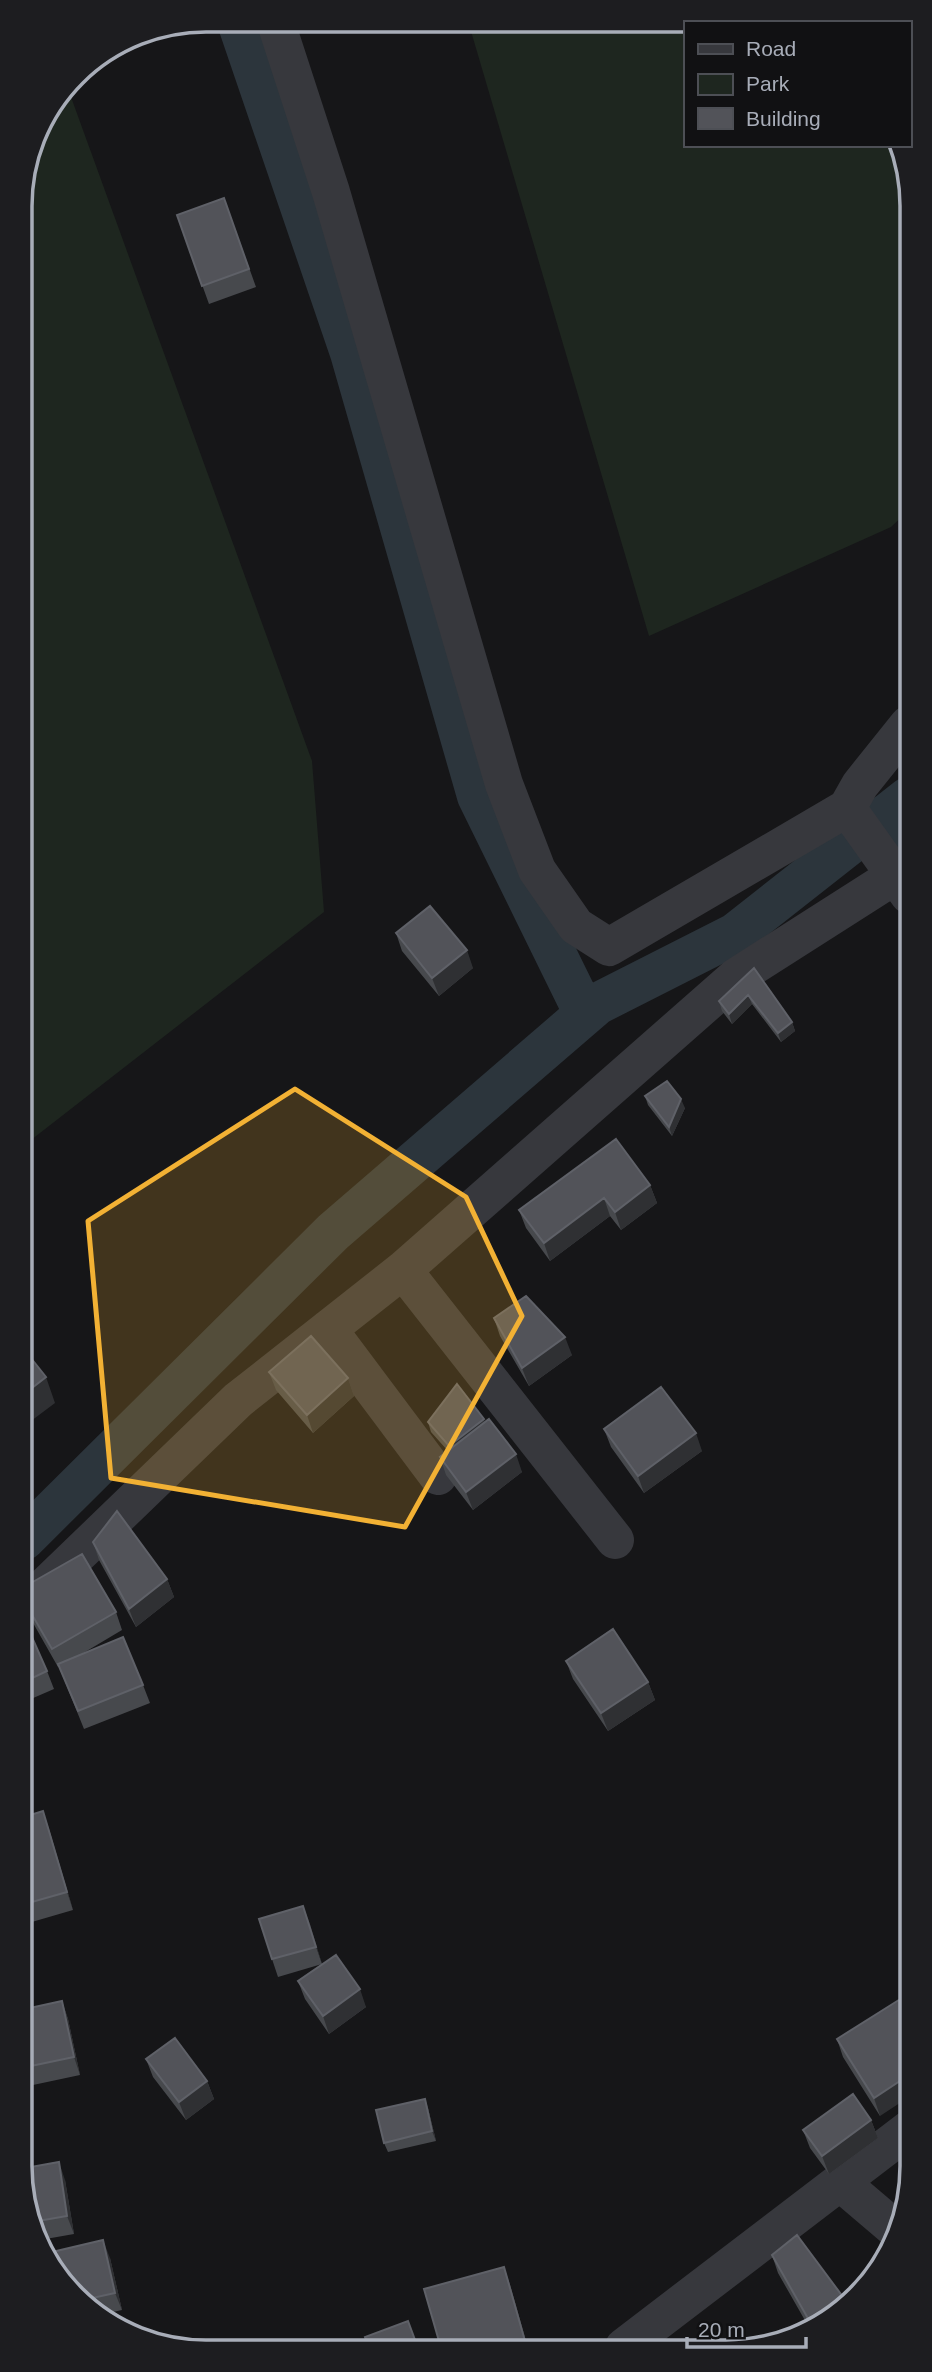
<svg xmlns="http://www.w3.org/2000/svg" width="932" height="2372" font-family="Arial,sans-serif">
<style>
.green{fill:#1e261f}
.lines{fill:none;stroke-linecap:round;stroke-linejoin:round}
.canal{stroke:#2c353c;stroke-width:42}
.street{stroke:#37383d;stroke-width:38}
.wall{fill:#47494d}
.shaded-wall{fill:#2f3033}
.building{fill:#525359;stroke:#5f6168;stroke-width:2}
.marked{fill:#f2b134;fill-opacity:0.2;stroke:#f2b134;stroke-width:5;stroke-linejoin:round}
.rim{fill:none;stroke:#a8adb8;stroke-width:3.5}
</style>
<rect width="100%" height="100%" fill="#161618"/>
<path class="green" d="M468 21 762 23H685V145H899L907 158 908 511 891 527 649 636Z
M67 86 312 761 324 912 22 1147 20 193 39 123Z"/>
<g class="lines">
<path class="canal" d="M237 19 351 353 478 796 585 1014
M886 816 909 856
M24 1539 333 1232 597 1004 735 934 908 798"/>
<path class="street" d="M275 20 331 192 504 784 537 870 576 926 609 947 847 808 909 895
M847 808 860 785 908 725
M403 1270 615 1540
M328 1329 438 1476
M36 1595 238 1400 403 1270 736 977 896 875
M840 2182 900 2233
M624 2347 912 2127"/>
</g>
<path class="wall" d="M224 198 256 287 209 304 177 215Z
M396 933 473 968 439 996 402 951Z
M754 968 792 1022 795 1031 781 1042 752 1004 732 1024 722 1011 719 1001Z
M645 1096 685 1108 672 1136 648 1105Z
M650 1185 657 1203 621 1230 610 1216 550 1261 526 1228 519 1210Z
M494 1318 572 1355 529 1386 500 1336Z
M269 1372 348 1378 354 1396 313 1433 276 1390Z
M428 1422H485L522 1472 473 1510 446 1475 440 1457 448 1451 431 1432Z
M604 1429 702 1451 644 1493 611 1447Z
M93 1542 167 1579 174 1597 136 1627 99 1560Z
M24 1587 116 1612 122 1630 80 1655 143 1685 150 1703 84 1729 59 1667H58L24 1607Z
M24 1628 47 1671 54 1689 24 1702Z
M566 1661 648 1682 655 1700 608 1731 573 1679Z
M43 1811 49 1829 73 1910 25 1924 24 1817Z
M303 1906 322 1964 366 2007 329 2034 305 1999 298 1981 322 1964 278 1977 272 1959Z
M902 1998 880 2116 843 2057 837 2039Z
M62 2001 68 2019 80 2075 33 2085 26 2067Z
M146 2059 207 2081 214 2099 186 2120 153 2077Z
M425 2099 428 2108 436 2141 388 2152 384 2143Z
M871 2120 878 2138 829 2174 810 2148 803 2130Z
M65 2180 74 2234 40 2240 32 2222Z
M772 2255 846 2301 807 2324 778 2273Z
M110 2258 122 2310 104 2314 74 2299Z
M504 2267 510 2285 528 2348H441Z"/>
<path class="shaded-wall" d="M467 950 473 968 439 996 432 978Z
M748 995 752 1004 732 1024 729 1014Z
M792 1022 795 1031 781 1042 778 1033Z
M681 1099 685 1108 672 1136 669 1127Z
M650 1185 657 1203 621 1230 615 1212Z
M604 1198 610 1216 550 1261 544 1243Z
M565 1337 572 1355 529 1386 522 1368Z
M46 1377 55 1403 23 1427V1395Z
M348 1378 354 1396 313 1433 307 1415Z
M484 1419 487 1428 453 1456 449 1446Z
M696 1433 702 1451 644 1493 638 1476Z
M516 1454 522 1472 473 1510 466 1492Z
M167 1579 174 1597 136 1627 129 1609Z
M648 1682 655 1700 608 1731 601 1713Z
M43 1811 49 1829 73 1910 67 1892Z
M303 1906 310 1924 322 1964 316 1947Z
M360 1989 366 2007 329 2034 323 2016Z
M62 2001 68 2019 80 2075 74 2057Z
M912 2073V2095L880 2116 874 2098Z
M207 2081 214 2099 186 2120 179 2102Z
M425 2099 428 2108 436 2141 432 2131Z
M871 2120 878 2138 829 2174 822 2156Z
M59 2162 65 2180 74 2234 67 2216Z
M103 2240 110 2258 122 2310 115 2293Z
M504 2267 510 2285 528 2348 525 2341Z"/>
<path class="building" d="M224 198 249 269 202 286 177 215Z
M430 906 467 950 432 978 396 933Z
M754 968 792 1022 778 1033 748 995 729 1014 719 1001Z
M667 1081 681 1099 669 1127 645 1096Z
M616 1139 650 1185 615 1212 604 1198 544 1243 519 1210Z
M526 1296 565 1337 522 1368 494 1318Z
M311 1336 348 1378 307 1415 269 1372Z
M23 1348 46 1377 23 1395Z
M457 1384 484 1419 449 1446 428 1422Z
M661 1387 696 1433 638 1476 604 1429Z
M489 1419 516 1454 466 1492 440 1457Z
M117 1511 167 1579 129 1609 93 1542Z
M82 1554 116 1612 52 1649 24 1601V1587Z
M27 1626 47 1671 24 1682V1628Z
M613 1629 648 1682 601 1713 566 1661Z
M123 1637 143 1685 78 1711 58 1664Z
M43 1811 67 1892 25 1904 24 1817Z
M303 1906 316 1947 272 1959 259 1919Z
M336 1955 360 1989 323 2016 298 1981Z
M902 1998 912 2013V2073L874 2098 837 2039Z
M62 2001 74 2057 26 2067 25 2062V2009Z
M175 2038 207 2081 179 2102 146 2059Z
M853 2094 871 2120 822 2156 803 2130Z
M425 2099 432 2131 384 2143 376 2110Z
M59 2162 67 2216 32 2222 25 2182V2168Z
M797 2235 846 2301 842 2305 773 2347 810 2322 772 2255Z
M103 2240 115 2293 79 2301 74 2299 48 2253Z
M504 2267 525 2341 501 2348H441L424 2289Z
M408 2321 418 2348H369L365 2337Z"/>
<path class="marked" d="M295 1089 466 1197 522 1316 405 1527 111 1478 88 1221Z"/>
<path d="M0 0H932V2372H0ZM206 32H726A174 174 0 0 1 900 206V2166A174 174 0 0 1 726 2340H206A174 174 0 0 1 32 2166V206A174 174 0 0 1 206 32Z" fill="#1d1d20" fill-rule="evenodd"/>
<path class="rim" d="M206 32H726A174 174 0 0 1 900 206V2166A174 174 0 0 1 726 2340H206A174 174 0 0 1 32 2166V206A174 174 0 0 1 206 32Z"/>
<rect x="684" y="21" width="228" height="126" fill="#111113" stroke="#4d4f55" stroke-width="2"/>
<rect x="698" y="44" width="35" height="10" fill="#37383d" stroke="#4d4f55" stroke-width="2"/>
<text x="746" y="56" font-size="21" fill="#a8adb8">Road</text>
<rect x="698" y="74" width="35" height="21" fill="#1e261f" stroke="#4d4f55" stroke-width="2"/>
<text x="746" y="91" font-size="21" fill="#a8adb8">Park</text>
<rect x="698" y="108" width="35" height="21" fill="#525359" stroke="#4d4f55" stroke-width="2"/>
<text x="746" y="126" font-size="21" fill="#a8adb8">Building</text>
<path d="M687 2337v10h119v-10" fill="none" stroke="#a8adb8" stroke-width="3.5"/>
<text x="698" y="2337" font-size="21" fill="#a8adb8" stroke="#111113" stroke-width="5" paint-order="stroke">20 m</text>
</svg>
